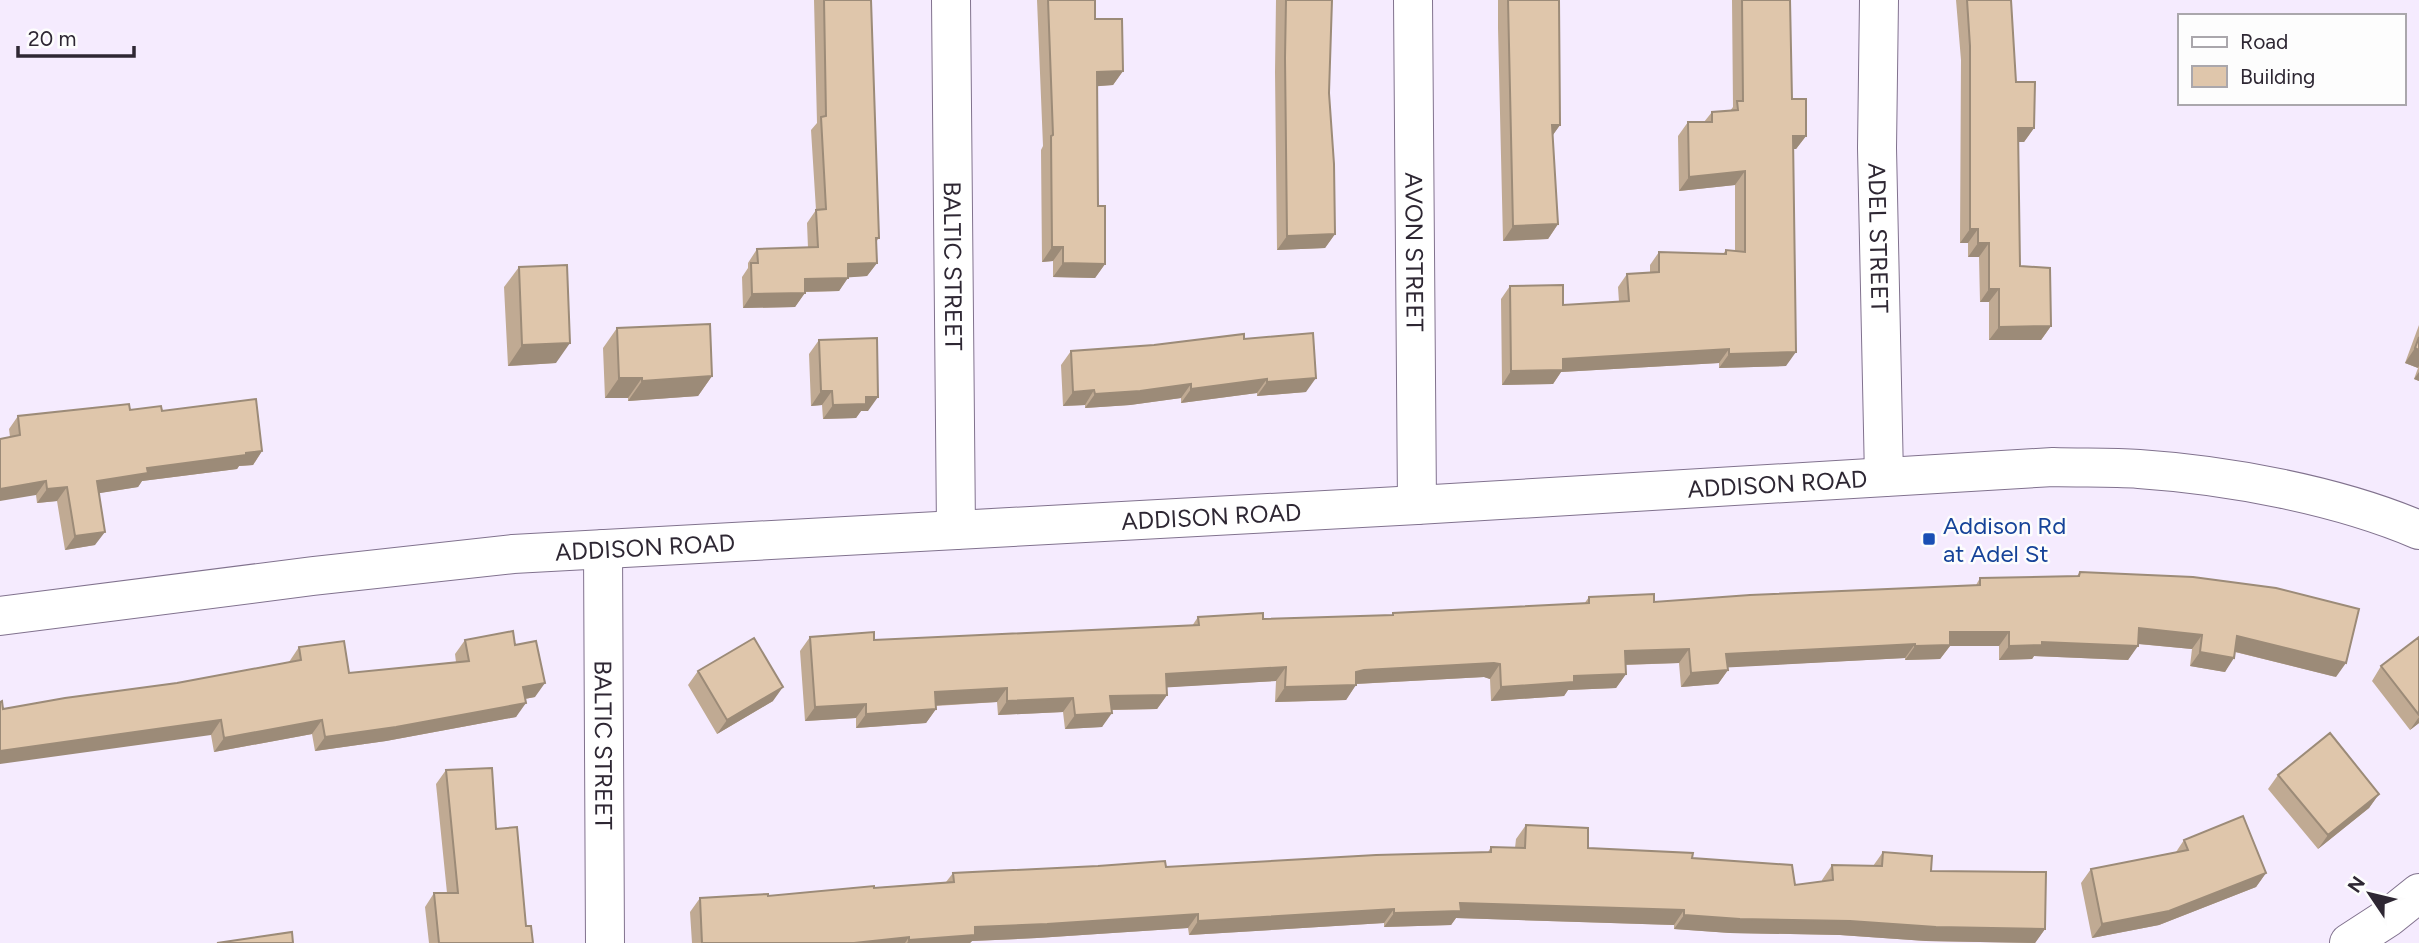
<svg xmlns="http://www.w3.org/2000/svg" width="2419" height="943" font-family="Figtree,sans-serif">
<style>
.lines{fill:none;stroke-linecap:round;stroke-linejoin:round}
.minor-casing{stroke:#81728e;stroke-width:40}
.secondary-casing{stroke:#81728e;stroke-width:40}
.minor{stroke:#fff;stroke-width:38}
.secondary{stroke:#fff;stroke-width:38}
.wall{fill:#c0aa93}
.shaded-wall{fill:#9c8b78}
.building{fill:#dfc6ab;stroke:#9c8b78;stroke-width:2}
.transit-dot{fill:#1a4fb4;stroke:#fdfdfd;stroke-width:2.5}
.labels{text-anchor:middle;dominant-baseline:central;stroke-width:5;stroke-linejoin:round;paint-order:stroke}
.street-label{font-size:24px;fill:#2e2733;stroke:#fdfdfd}
.transit-label{font-size:24px;fill:#164399;stroke:#fdfdfd;text-anchor:start}
</style>
<rect width="100%" height="100%" fill="#f5ebfe"/>
<g class="lines">
<g class="minor-casing">
<g id="minor">
<path id="s1" d="M951 0 956 530"/>
<path id="s2" d="M1413 0 1417 505"/>
<path id="s3" d="M1879 0 1877 148 1884 477"/>
<path id="s4" d="M603 549 605 943"/>
<path d="M2349 943 2389 917 2419 893"/>
</g>
</g>
<g class="secondary-casing">
<g id="secondary">
<path id="s5" d="M0 616 313 576 513 554 1417 505 2053 467C2082 468 2111 467 2139 469 2228 475 2337 495 2419 530"/>
</g>
</g>
<use href="#minor" class="minor"/>
<use href="#secondary" class="secondary"/>
</g>
<path class="wall" d="M814 0H871L879 238 876 242 877 263 867 276 848 277 839 291 805 292 795 307 743 308 742 277 748 268V263L757 249 808 248 807 223 816 210 811 130 817 123Z
M1037 0H1095V19L1123 71 1113 85 1097 86 1098 206 1105 264 1095 278 1053 277V261L1042 262 1041 150 1043 146Z
M1276 0H1332L1329 93 1335 234 1325 248 1277 250 1275 72Z
M1498 0H1559L1560 125 1552 136 1558 224 1548 239 1503 241 1498 28Z
M1732 0H1790L1792 99 1806 136 1796 149H1794L1786 366 1719 368V363L1561 372 1553 384 1502 385 1501 299 1510 286 1563 305 1619 302 1618 287 1627 274 1650 272V265L1659 252 1723 254 1726 250 1735 251V185L1679 191 1678 136 1688 122H1704L1712 112 1730 111 1733 107Z
M1956 0H2011L2016 82 2034 128 2024 142H2018L2020 266 2051 326 2041 340H1989V302H1980L1979 257H1968V243H1960L1961 60Z
M519 267 556 363 508 366 504 287Z
M2419 325V381L2414 379 2418 368 2405 363Z
M617 328 712 376 698 396 628 401V398H605L603 348Z
M1244 339 1306 392 1257 396V393L1181 403V398L1130 405 1085 408V405L1063 406 1061 365 1071 351Z
M819 340 868 411H861L856 418 823 419 822 405 811 406 809 354Z
M130 410 162 411 262 451 253 465 239 466 237 469 142 481 138 487 99 493 95 545 65 550 57 501 37 503 36 495 10 437 9 429 18 416Z
M2080 572 2336 677 2235 652 2225 672 2190 666 2192 649 2138 644 2128 660 2034 656 2032 659 1999 660V646H1950L1940 659 1905 660V658L1727 667 1728 670 1718 684 1681 687 1679 663 1625 665 1626 674 1616 688 1568 690 1564 696 1491 701 1490 679 1484 677 1356 684 1346 700 1275 702 1276 681 1167 687V695L1157 709 1111 710 1102 727 1065 729 1063 712 998 715 997 702 936 706V709L926 723 856 728V718L805 721 800 651 810 637 874 640 1192 626 1198 617 1263 619 1392 615 1393 613 1584 604 1589 597 1654 602 1976 585 1980 578 2077 576Z
M2419 637V723L2410 730 2372 681 2381 666Z
M465 640 515 645 535 697 525 699 516 717 386 741 315 751 312 734 214 752 211 735 3 709 177 683 289 662 299 647 349 673 456 662 455 654Z
M698 671 773 701 717 734 688 685Z
M446 770 496 829 526 926 533 943H429L425 907 434 893H447L436 784Z
M2278 775 2379 794 2369 808 2318 849 2268 789Z
M1526 825 1588 848 1692 858 1795 885 1822 882V880L1832 865 1873 866 1883 852 1931 871 2045 929 2035 943 1926 941 1840 935 1730 933 1674 929V925L1456 918 1451 925 1384 927V923L1189 935 1188 928 1037 938 972 941 970 943H692L690 912 700 898 768 896 946 882 953 873 1166 867 1488 852 1491 847 1515 848 1516 839Z
M2184 840 2266 873 2256 887 2159 925 2092 938 2081 883 2091 869 2176 852Z"/>
<path class="shaded-wall" d="M1123 71 1113 85 1087 87 1097 72Z
M1552 125H1560L1550 139Z
M2018 128H2034L2024 142H2008Z
M1793 136H1806L1796 149H1784Z
M1745 171 1735 185 1679 191 1689 177Z
M1558 224 1548 239 1503 241 1513 226Z
M1970 229H1978L1968 243H1960Z
M1335 234 1325 248 1277 250 1287 236Z
M1978 243H1989L1979 257H1968Z
M1052 247H1063L1053 261 1042 262Z
M877 263 867 276 841 278H848L839 291 795 292 805 279 848 264Z
M1063 263 1105 264 1095 278 1053 277Z
M1989 289H1999L1989 302H1980Z
M805 293 795 307 743 308 752 294Z
M2051 326 2041 340H1989L1999 327Z
M570 343 556 363 508 366 522 345Z
M2415 348 2419 350V366L2418 368 2405 363Z
M1729 349 1719 363 1561 372 1553 384 1502 385 1511 371 1563 359Z
M1796 352 1786 366 1719 368 1729 354Z
M2419 372V381L2414 379Z
M712 376 698 396 628 401 642 381Z
M619 378H642L628 398H605Z
M1316 378 1306 392 1257 396 1267 382Z
M1267 379 1257 393 1181 403 1191 389Z
M1191 384 1181 398 1130 405 1085 408 1095 394Z
M1094 390 1085 405 1063 406 1073 392Z
M821 391H832L822 405 811 406Z
M866 397H878L868 411H861L856 418 823 419 833 405Z
M262 451 253 465 239 466 237 469 142 481 138 487 88 495 97 481 147 468Z
M46 481 36 495 0 501V489Z
M67 487 57 501 37 503 47 489Z
M105 532 95 545 65 550 75 536Z
M2139 628 2202 635 2192 649 2129 643Z
M1950 632H2009L1999 646H1950L1940 659 1905 660 1915 646Z
M2237 636 2346 663 2336 677 2228 650Z
M2042 642 2138 646 2128 660 2034 656 2032 659 1999 660 2009 646Z
M1915 644 1905 658 1717 668 1726 654Z
M1689 649 1679 663 1615 665 1625 651Z
M2200 652 2234 658 2225 672 2190 666Z
M1494 663 1500 664 1490 679 1484 677 1354 684 1356 685 1346 700 1275 702 1285 687 1364 670Z
M1286 667 1276 681 1157 688 1166 674Z
M1728 670 1718 684 1681 687 1691 673Z
M1626 674 1616 688 1568 690 1564 696 1491 701 1501 687 1574 676Z
M545 683 535 697 513 701 523 687Z
M783 687 773 701 717 734 727 720Z
M1007 688 997 702 925 706 935 692Z
M1167 695 1157 709 1101 710 1110 696Z
M1073 698 1063 712 998 715 1007 701Z
M526 703 516 717 386 741 315 751 325 737Z
M866 704 856 718 805 721 815 707Z
M936 709 926 723 856 728 866 714Z
M1112 713 1102 727 1065 729 1075 715Z
M2419 717V723L2410 730Z
M221 720 211 735 0 764V751Z
M322 720 312 734 214 752 224 738Z
M2379 794 2369 808 2318 849 2328 835Z
M2266 873 2256 887 2159 925 2092 938 2102 924Z
M1460 903 1684 910 1674 925 1456 918 1451 925 1384 927 1394 913Z
M1394 909 1384 923 1189 935 1198 921Z
M1198 914 1188 928 1037 938 972 941 970 943H907L909 940 975 927Z
M1684 915 1850 921 2045 929 2035 943 1926 941 1840 935 1730 933 1674 929Z
M909 937 905 943H854Z"/>
<path class="building" d="M824 0H871L879 238H876L877 263 848 264V278L805 279V293L752 294 751 263H758L757 249 818 247 816 210 826 209 821 117 826 116Z
M1048 0H1095V19H1122L1123 71 1097 72 1098 206H1105V264L1063 263V247H1052L1051 136 1053 135Z
M1286 0H1332L1329 93 1334 164 1335 234 1287 236 1285 58Z
M1508 0H1559L1560 125H1552L1558 224 1513 226Z
M1742 0H1790L1792 99H1806V136H1793L1796 352 1729 354V349L1563 359V370L1511 371 1510 286 1563 285V305L1629 301 1627 274 1659 272V252L1726 254V250L1745 252V171L1689 177 1688 122H1712V112L1738 110 1737 101H1743Z
M1967 0H2011L2016 82H2035L2034 128H2018L2020 266 2050 268 2051 326 1999 327V289H1989V243H1978V229H1970V46Z
M567 265 570 343 522 345 519 267Z
M710 324 712 376 642 381V378H619L617 328Z
M1313 333 1316 378 1267 382V379L1191 389V384L1140 391 1095 394 1094 390 1073 392 1071 351 1154 345 1244 334V339Z
M2419 337V350L2415 348Z
M877 338 878 397H866V404L833 405 832 391H821L819 340Z
M256 399 262 451 246 453V455L147 468 148 473 97 481 105 532 75 536 67 487 47 489 46 481 0 489V439L20 435 18 416 129 404 130 410 161 406 162 411Z
M2080 572 2193 577 2276 588 2359 609 2346 663 2237 636 2234 658 2200 652 2202 635 2139 628 2138 646 2042 642V645L2009 646V632H1950V645L1915 646V644L1726 654 1728 670 1691 673 1689 649 1625 651 1626 674 1574 676V682L1501 687 1500 664 1494 663 1364 670 1356 672V685L1285 687 1286 667 1166 674 1167 695 1110 696 1112 713 1075 715 1073 698 1007 701V688L935 692 936 709 866 714V704L815 707 810 637 874 632V640L1199 625 1198 617 1263 613V619L1393 615V613L1589 603V597L1654 594V602L1750 595 1980 585V578L2079 576Z
M513 631 515 645 536 641 545 683 523 687 526 703 396 727 325 737 322 720 224 738 221 720 0 751V702L2 701 3 709 65 698 177 683 301 660 299 647 344 641 349 673 469 661 465 640Z
M2419 637V715L2381 666Z
M754 638 783 687 727 720 698 671Z
M2330 733 2379 794 2328 835 2278 775Z
M492 768 496 829 517 827 526 926H531L533 943H439L434 893H458L446 770Z
M2243 816 2266 873 2169 911 2102 924 2091 869 2188 850 2184 840Z
M1526 825 1588 828V848L1693 853 1692 858 1792 865 1795 885 1833 880 1832 865 1882 866 1883 852 1932 856 1931 871 2046 872 2045 929 1936 927 1850 921 1740 919 1684 915V910L1460 903 1461 911 1394 913V909L1198 921V914L1047 924 975 927V935L909 940V937L854 943H702L700 898 768 894V896L874 886V888L954 882 953 873 1098 866 1165 861 1166 867 1376 855 1491 852V847L1525 848Z
M292 932 293 943H217Z"/>
<rect class="transit-dot" x="1922" y="532" width="14" height="14" rx="3.5"/>
<g class="labels">
<g class="street-label">
<text stroke="none"><textPath href="#s3" startOffset="238">ADEL STREET</textPath></text>
<text stroke="none"><textPath href="#s2" startOffset="252">AVON STREET</textPath></text>
<text stroke="none"><textPath href="#s1" startOffset="266">BALTIC STREET</textPath></text>
<text stroke="none"><textPath href="#s5" startOffset="1783">ADDISON ROAD</textPath></text>
<text stroke="none"><textPath href="#s5" startOffset="1216">ADDISON ROAD</textPath></text>
<text stroke="none"><textPath href="#s5" startOffset="649">ADDISON ROAD</textPath></text>
<text stroke="none"><textPath href="#s4" startOffset="196">BALTIC STREET</textPath></text>
</g>
<g class="transit-label">
<text x="1943" y="525">Addison Rd<tspan x="1943" dy="28">at Adel St</tspan></text>
</g>
</g>
<rect x="2178" y="14" width="228" height="91" fill="#fdfdfd" stroke="#aaa7ac" stroke-width="2"/>
<rect x="2192" y="37" width="35" height="10" fill="#ffffff" stroke="#aaa7ac" stroke-width="2"/>
<text x="2240" y="49" font-size="21" fill="#2e2733">Road</text>
<rect x="2192" y="66" width="35" height="21" fill="#dfc6ab" stroke="#aaa7ac" stroke-width="2"/>
<text x="2240" y="84" font-size="21" fill="#2e2733">Building</text>
<g transform="translate(2370 894) rotate(305)" stroke="#fdfdfd" stroke-width="5" paint-order="stroke">
<path d="M0-5L12 26L0 18L-12 26Z" fill="#2e2733"/>
<text y="-10" font-size="19" font-weight="bold" text-anchor="middle" fill="#2e2733">N</text>
</g>
<path d="M18 46v10h116v-10" fill="none" stroke="#2e2733" stroke-width="3.5"/>
<text x="28" y="46" font-size="21" fill="#2e2733" stroke="#fdfdfd" stroke-width="5" paint-order="stroke">20 m</text>
</svg>
